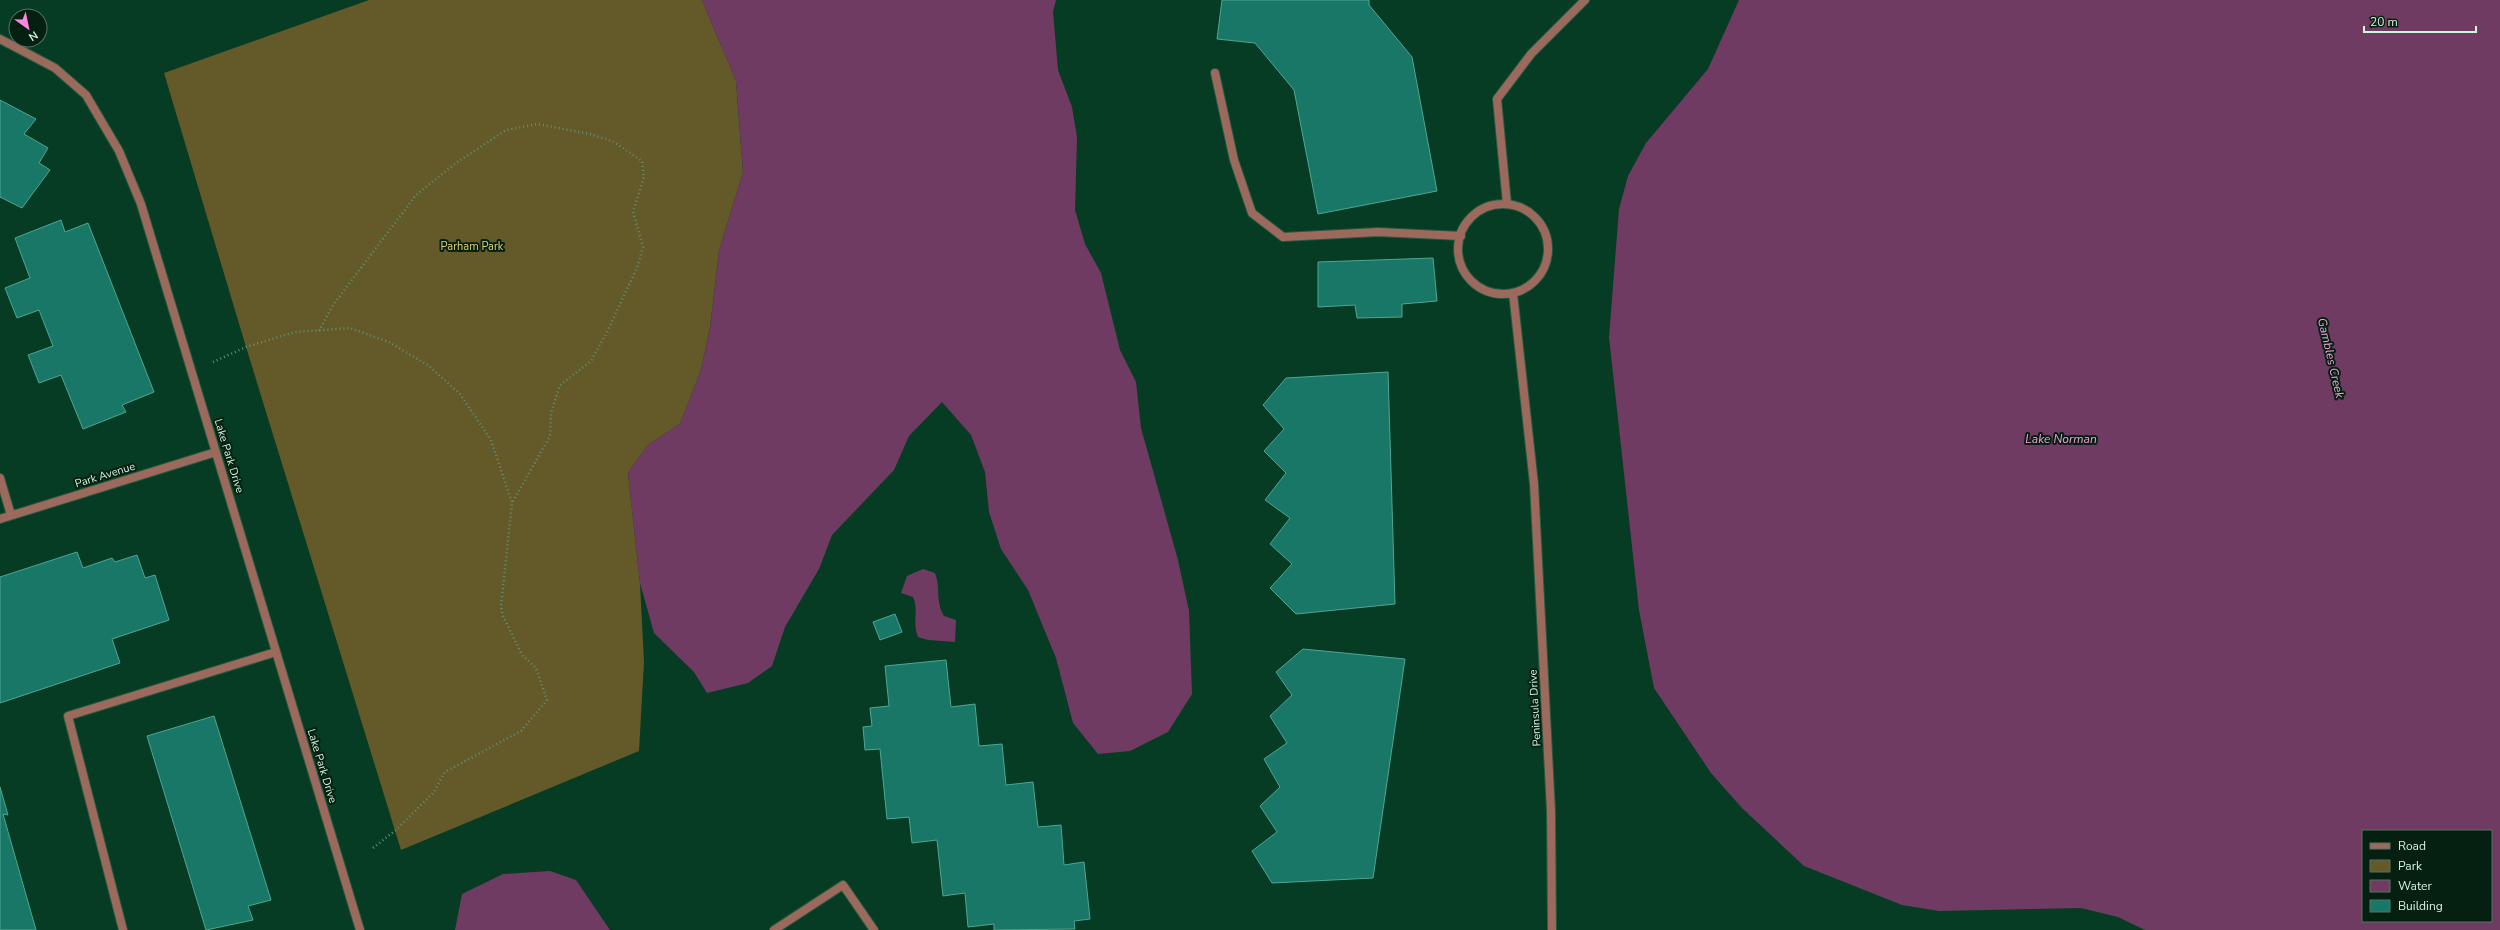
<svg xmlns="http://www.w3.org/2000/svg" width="2500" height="930" font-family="'Nunito Sans',sans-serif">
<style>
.green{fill:#635929}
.water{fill:#703b63;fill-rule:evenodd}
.building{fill:#187766;stroke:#50a693}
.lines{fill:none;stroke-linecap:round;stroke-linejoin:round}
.lane-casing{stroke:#275941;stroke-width:10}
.street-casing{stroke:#275941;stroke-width:10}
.path{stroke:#639078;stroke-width:2.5;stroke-dasharray:1 3;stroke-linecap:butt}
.lane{stroke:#9c6a5c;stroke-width:8}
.street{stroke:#9c6a5c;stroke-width:8}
.labels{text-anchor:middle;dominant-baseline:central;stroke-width:4;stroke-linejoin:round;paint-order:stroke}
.park-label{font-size:11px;fill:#e4cf6d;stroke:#052011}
.street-label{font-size:11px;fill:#d2f3de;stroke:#052011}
.water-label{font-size:12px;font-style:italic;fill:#f1a0db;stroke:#052011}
</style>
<rect width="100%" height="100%" fill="#063c23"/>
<path class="green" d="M369 0H702L736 81 743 172 719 251 710 328 701 370 680 424 648 445 628 473 640 583 644 662 639 751 401 850 246 347 164 73Z"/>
<path class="water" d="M702 0H1056L1053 12 1058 70 1072 107 1077 137 1075 210 1085 244 1101 273 1120 350 1136 382 1141 428 1178 560 1189 611 1192 694 1168 732 1130 751 1098 754 1073 723 1056 658 1028 590 1001 549 989 512 985 472 971 435 942 402 909 436 894 470 832 535 819 569 785 627 772 666 748 683 707 693 694 672 654 633 640 583 628 473 648 445 680 424 701 370 710 328 719 251 743 172 736 81Z
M1739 0H2500V930H2145L2118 917 2081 908 1939 911 1902 905 1804 866 1742 808 1711 773 1654 688 1639 610 1609 337 1619 209 1628 176 1646 143 1708 69ZM2363 831H2491V921H2363Z
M923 569 935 573C941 589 935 600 944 616L956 620 955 642 928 640 918 637C912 624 919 610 913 597L901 593 907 576Z
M550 871 576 880 610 930H455L462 894 503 874Z"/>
<path class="building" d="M1222 0H1369V5L1412 57 1437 191 1318 214 1294 90 1255 43 1217 39Z
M0 100 36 119 24 134 48 148 39 163 50 170 22 208 0 197Z
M61 220 65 232 88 223 154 392 122 405 126 412 83 429 61 375 39 383 28 355 53 346 39 310 17 318 5 288 30 278 15 238Z
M1433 258 1437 301 1402 304V317L1357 318 1355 305 1318 307V262Z
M1388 372 1395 604 1296 614 1270 588 1292 564 1270 544 1290 518 1265 500 1286 473 1264 451 1284 429 1263 405 1286 378Z
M77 552 83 568 112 558 115 562 137 555 145 578 155 575 169 620 112 639 120 663 0 703V577Z
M895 614 902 632 880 640 873 622Z
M1303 649 1405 659 1373 878 1272 883 1252 851 1277 832 1260 806 1280 787 1264 759 1287 743 1270 716 1292 695 1276 672Z
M946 660 951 707 975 704 979 746 1002 744 1006 785 1033 782 1038 827 1061 825 1064 865 1084 862 1090 919 1074 921 1075 929 994 930V924L968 927 965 893 943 896 937 840 912 843 909 817 887 819 880 749 865 750 863 727 872 726 870 708 889 706 885 666Z
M214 716 271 900 248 906 253 920 206 930 147 736Z
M0 787 8 815 3 814 36 930H0Z"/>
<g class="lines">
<g class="lane-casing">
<path id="lane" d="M123 930 68 716 276 652
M774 930 843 885 874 930"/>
</g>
<g class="street-casing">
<path id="street" d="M0 39 55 68 86 95 119 151 141 204 360 930
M1215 73 1234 160 1252 213 1283 237 1378 232 1461 236
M1507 204 1497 99 1531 54 1585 0
M1458 249a45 45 0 1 1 90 0a45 45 0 1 1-90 0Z
M1513 293 1534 484 1551 811 1552 930
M0 478 11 515
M0 519 216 452"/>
</g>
<path class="path" d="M319 331 333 305 416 195 456 163 506 130 537 124 590 134 614 142 642 161 644 177 633 212 643 247 637 268 606 334 591 361 560 385 551 413 550 436 512 503
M213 362 246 347 295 332 350 328 389 342 429 366 460 394 491 440 512 503 501 606 503 616 522 655 536 668 547 700 521 731 445 772 434 792 396 830 373 848"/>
<use href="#lane" class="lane"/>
<use href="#street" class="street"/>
</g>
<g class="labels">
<g class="park-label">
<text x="472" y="246">Parham Park</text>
</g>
<g class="street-label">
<text transform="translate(229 456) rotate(73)">Lake Park Drive</text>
<text transform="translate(105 475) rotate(-17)">Park Avenue</text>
<text transform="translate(1535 708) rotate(-93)">Peninsula Drive</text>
<text transform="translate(322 766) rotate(73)">Lake Park Drive</text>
</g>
<g class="water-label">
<text transform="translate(2331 358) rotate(77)">Gambles Creek</text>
<text x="2061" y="439">Lake Norman</text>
</g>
</g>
<rect x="2362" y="830" width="130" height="92" fill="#052011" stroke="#577463"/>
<rect x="2370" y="843" width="20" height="6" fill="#9c6a5c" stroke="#577463"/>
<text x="2398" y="850" font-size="12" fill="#d2f3de">Road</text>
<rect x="2370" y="860" width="20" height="12" fill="#635929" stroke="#577463"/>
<text x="2398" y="870" font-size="12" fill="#d2f3de">Park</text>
<rect x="2370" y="880" width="20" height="12" fill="#703b63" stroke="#577463"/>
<text x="2398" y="890" font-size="12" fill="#d2f3de">Water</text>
<rect x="2370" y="900" width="20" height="12" fill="#187766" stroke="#577463"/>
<text x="2398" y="910" font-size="12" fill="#d2f3de">Building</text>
<g transform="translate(28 28) rotate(147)"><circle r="19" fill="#052011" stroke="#577463"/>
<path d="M0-3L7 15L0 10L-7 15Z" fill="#fe86e0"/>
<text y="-6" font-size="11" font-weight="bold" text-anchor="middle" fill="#d2f3de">N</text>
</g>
<path d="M2364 26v6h112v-6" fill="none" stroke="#d2f3de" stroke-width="2"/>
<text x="2370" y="26" font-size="12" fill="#d2f3de" stroke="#052011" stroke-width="3" paint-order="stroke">20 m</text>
</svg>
